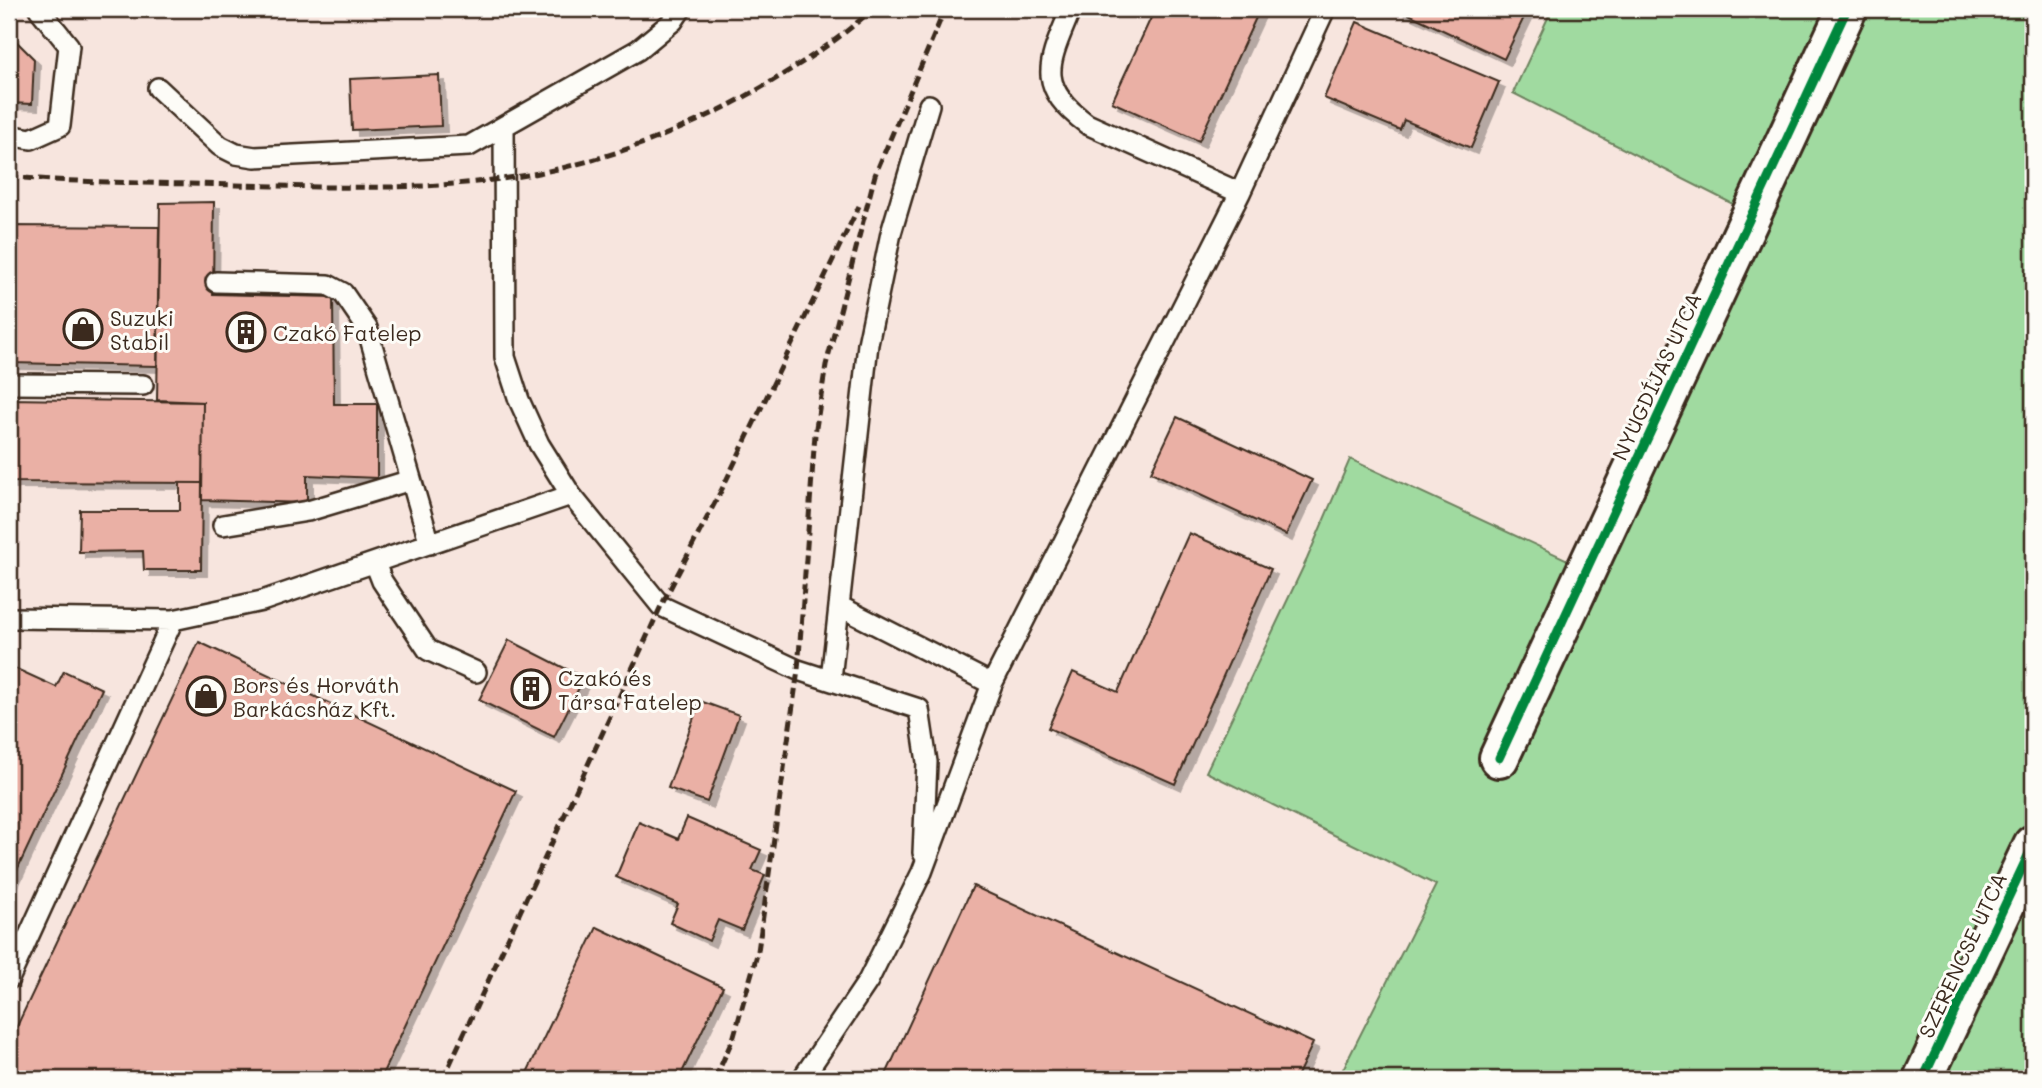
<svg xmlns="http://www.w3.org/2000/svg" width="2042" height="1088" font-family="Mali,sans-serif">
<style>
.built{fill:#f7e5de}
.green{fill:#a0daa0;stroke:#6e825f;stroke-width:2}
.building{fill:#eab0a5;stroke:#3b2a1e;stroke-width:2;filter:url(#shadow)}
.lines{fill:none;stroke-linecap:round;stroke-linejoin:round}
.service-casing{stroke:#3b2a1e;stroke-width:24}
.minor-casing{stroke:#3b2a1e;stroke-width:44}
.service{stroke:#fdfcf7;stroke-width:19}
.minor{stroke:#fdfcf7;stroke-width:38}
.rail{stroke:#3b2a1e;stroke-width:5;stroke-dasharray:10 5;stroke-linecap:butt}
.cycleway-casing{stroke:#fdfcf7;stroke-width:13}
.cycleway{stroke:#00873e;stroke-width:9}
.labels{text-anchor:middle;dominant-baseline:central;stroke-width:6;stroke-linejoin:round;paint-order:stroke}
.poi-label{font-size:21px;fill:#3b2a1e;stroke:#fdfcf7;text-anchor:start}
.street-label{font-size:21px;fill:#3b2a1e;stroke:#fdfcf7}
</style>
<defs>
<filter id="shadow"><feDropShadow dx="6" dy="6" stdDeviation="0" flood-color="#0004"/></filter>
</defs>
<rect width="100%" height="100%" fill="#fdfcf7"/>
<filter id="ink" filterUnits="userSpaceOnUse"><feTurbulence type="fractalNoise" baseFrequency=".0143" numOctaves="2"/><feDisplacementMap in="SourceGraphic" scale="14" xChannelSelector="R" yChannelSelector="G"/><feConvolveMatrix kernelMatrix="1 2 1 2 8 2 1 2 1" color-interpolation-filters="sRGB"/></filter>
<g filter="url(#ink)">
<path class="built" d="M9 9H1552L1513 94 1733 204 1572 563 1350 459 1307 559 1207 771 1436 885 1338 1079H9Z"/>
<path class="green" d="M1552 9H2033V1079H1338L1436 885 1206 772 1307 559 1350 459 1572 562 1733 204 1513 93Z"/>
<path class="building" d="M9 9H11V36L34 59 32 104 9 103Z
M1155 9H1260L1199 141 1112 102Z
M1398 9H1528L1504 59Z
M1357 22 1499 82 1471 148 1404 120 1400 130 1324 98Z
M439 75 441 126 352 130 350 79Z
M214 202 213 294 333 297 334 404H377V478L307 475V503L202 500 203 402 157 400 160 203Z
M9 226 159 227 157 366 9 363Z
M9 399 203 402 202 483 9 482Z
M1177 417 1312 480 1286 535 1151 472Z
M180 483H202L201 570H144L143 551 79 552 80 510H180Z
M1189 533 1271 569 1175 784 1048 728 1073 672 1118 692Z
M509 640 584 678 554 737 479 700Z
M199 642 516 791 380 1079H9V1043Z
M10 666 56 687 64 671 102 689 9 887Z
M700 701 739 715 707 802 668 788Z
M687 818 761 850 752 870 765 875 742 930 718 920 709 941 670 923 678 904 616 877 639 822 678 839Z
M973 886 1313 1043 1296 1079H884Z
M597 927 723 987 679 1079H524Z"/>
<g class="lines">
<g class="service-casing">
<path id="service" d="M1071 9C1049 63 1034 84 1087 124L1240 193
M158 88 220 146 236 154 255 157 469 146 638 50 673 21 681 9
M504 126 505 357 519 400 539 444 571 495 661 606 798 670 919 709 927 762 923 853
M9 135 31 139 60 126 69 46 39 9
M216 282 328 285 343 293 367 328 430 544
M9 384 143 385
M223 525 308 511 411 480
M375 563 382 581 428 650 476 672
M839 606 992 684
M9 618 173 620 262 601 571 495
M831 679 868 344 891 233 929 105
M9 979 173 620
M802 1079 868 981 922 872 992 684 1240 193 1325 9"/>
</g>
<g class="minor-casing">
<path id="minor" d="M1499 758 1847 9
M1923 1079 2033 845"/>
</g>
<use href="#service" class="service"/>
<use href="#minor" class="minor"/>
<path class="rail" d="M9 177C85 183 160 183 236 185 324 187 414 191 501 179 595 167 688 131 769 83 805 61 842 38 872 9
M443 1079 661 606 721 491 859 206
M715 1079 734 1036 758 951 798 670 815 434 826 365 875 175 945 9"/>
<g class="cycleway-casing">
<path id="cycleway" d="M1499 758 1847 9
M1923 1079 2033 845"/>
</g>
<use href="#cycleway" class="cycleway"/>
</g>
</g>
<defs>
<g id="shop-ring" transform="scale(2.0125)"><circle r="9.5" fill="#fdfcf7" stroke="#3b2a1e" stroke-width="1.5"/><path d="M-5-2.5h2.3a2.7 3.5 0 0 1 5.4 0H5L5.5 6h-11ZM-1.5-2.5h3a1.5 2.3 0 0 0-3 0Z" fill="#3b2a1e"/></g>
<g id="building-ring" transform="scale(2.0125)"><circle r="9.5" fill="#fdfcf7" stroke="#3b2a1e" stroke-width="1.5"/><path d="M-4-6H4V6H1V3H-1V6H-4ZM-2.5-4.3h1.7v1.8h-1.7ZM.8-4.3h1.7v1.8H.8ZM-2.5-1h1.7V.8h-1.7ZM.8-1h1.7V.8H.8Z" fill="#3b2a1e"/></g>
</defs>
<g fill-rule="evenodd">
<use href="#shop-ring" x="83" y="329"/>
<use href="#building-ring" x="246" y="332"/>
<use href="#building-ring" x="531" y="689"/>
<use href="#shop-ring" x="206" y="696"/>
</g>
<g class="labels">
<g class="poi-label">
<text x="110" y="317">Suzuki<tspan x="110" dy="24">Stabil</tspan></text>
<text x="273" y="332">Czakó Fatelep</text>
<text x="558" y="677">Czakó és<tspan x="558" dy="24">Társa Fatelep</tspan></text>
<text x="233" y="684">Bors és Horváth<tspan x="233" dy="24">Barkácsház Kft.</tspan></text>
</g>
<g class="street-label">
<text transform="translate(1656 376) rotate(-65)">NYUGDÍJAS UTCA</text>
<text transform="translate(1962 955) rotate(-65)">SZERENCSE UTCA</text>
</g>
</g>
<rect width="2042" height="1088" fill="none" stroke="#fdfcf7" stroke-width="35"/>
<rect x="18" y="18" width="2007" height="1053" fill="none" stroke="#3b2a1e" stroke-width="2.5" filter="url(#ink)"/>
</svg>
